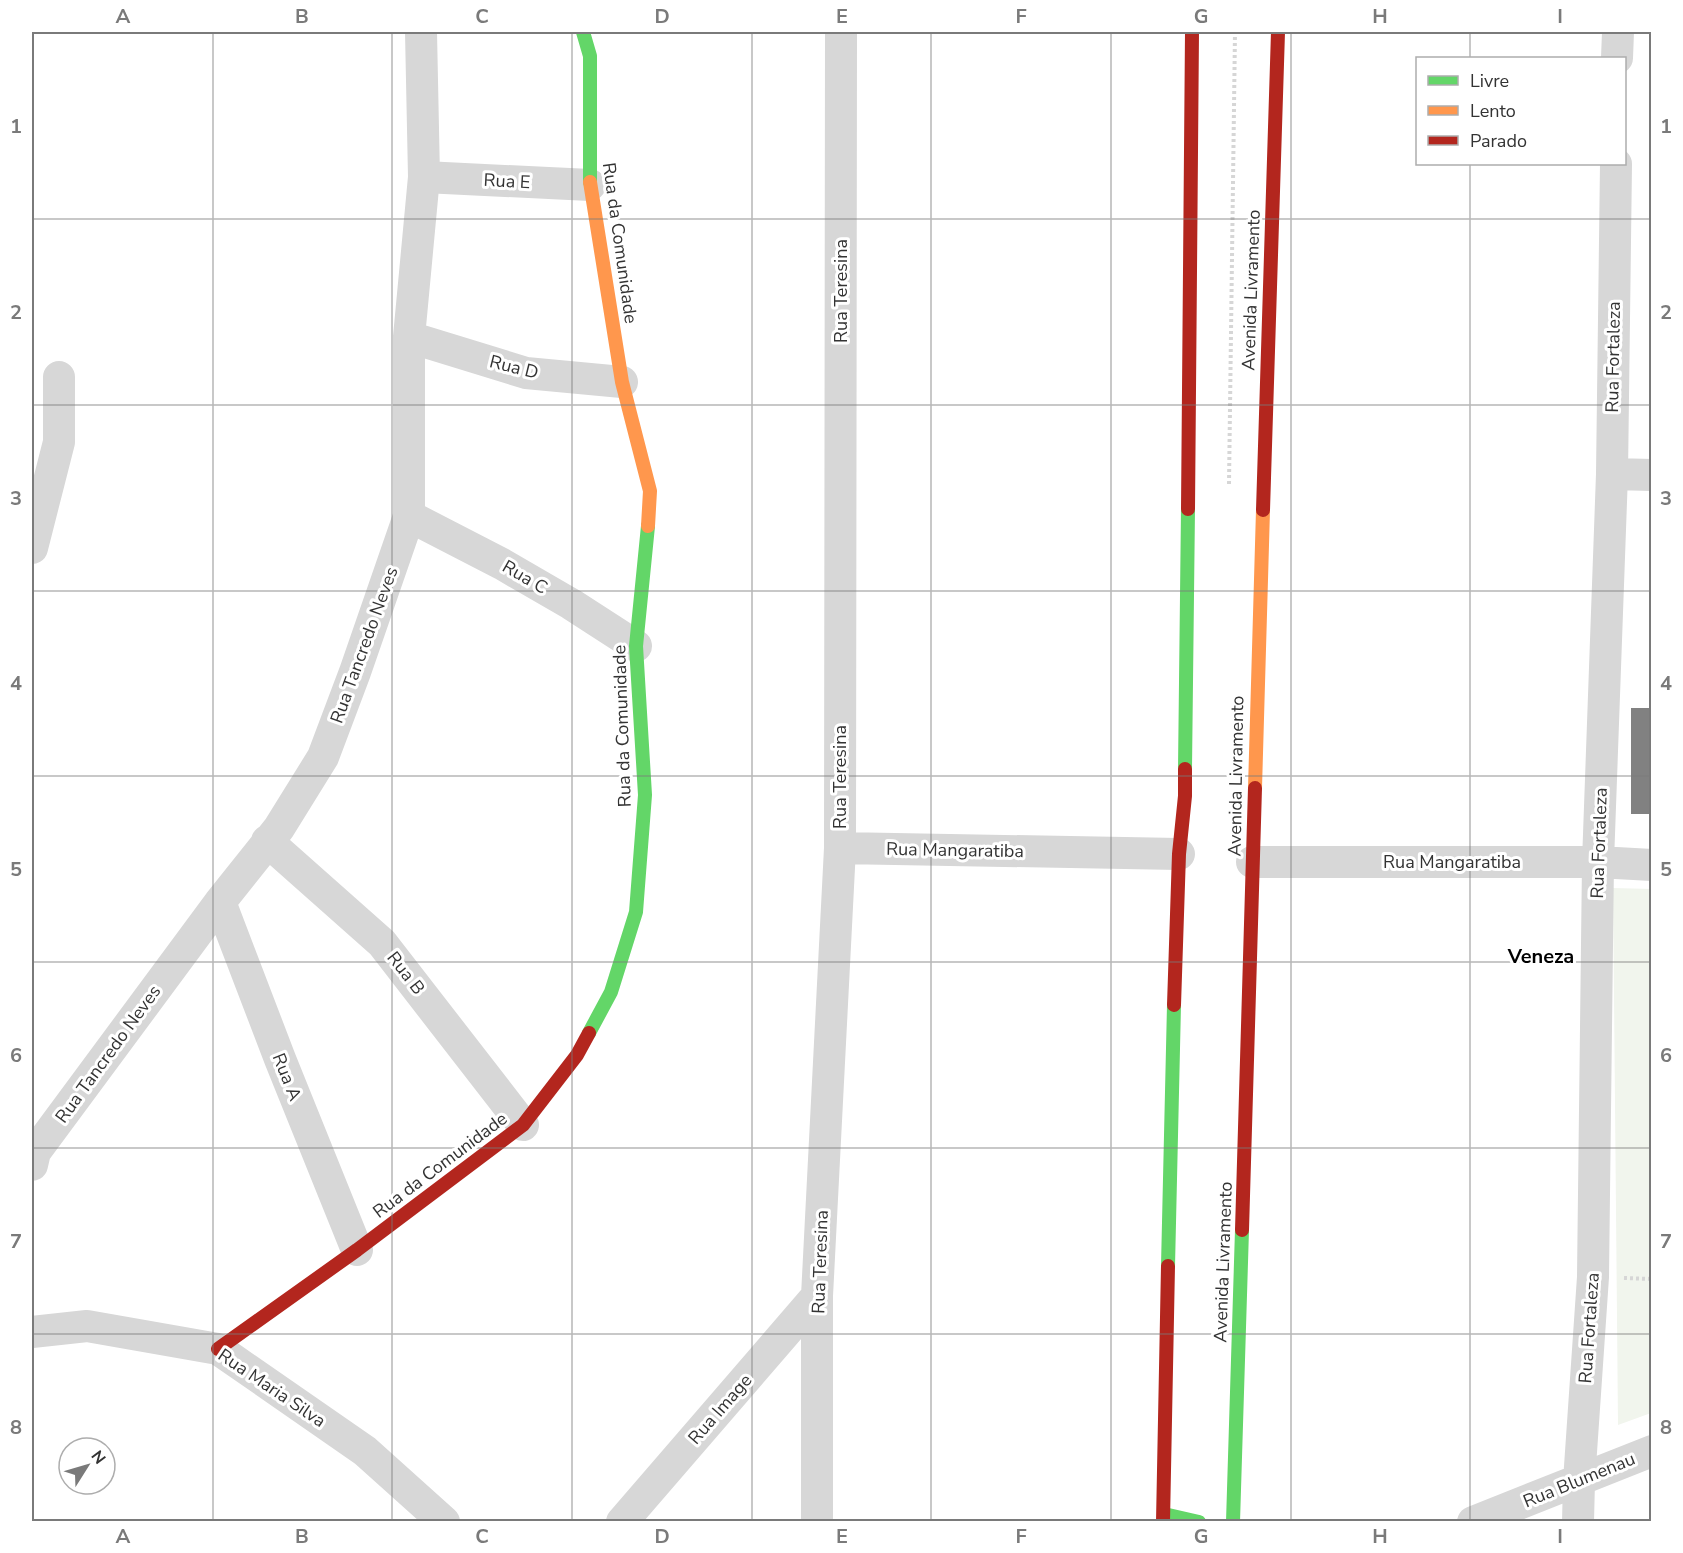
<svg xmlns="http://www.w3.org/2000/svg" width="1683" height="1553" font-family="'Nunito Sans',sans-serif">
<style>
.green{fill:#f1f5ed}
.building{fill:#818181}
.lines{fill:none;stroke-linecap:round;stroke-linejoin:round}
.path{stroke:#d6d6d6;stroke-width:4;stroke-dasharray:3 3;stroke-linecap:butt}
.street{stroke:#d7d7d7;stroke-width:32}
.fast{stroke:#63d668;stroke-width:14}
.slow{stroke:#ff974d;stroke-width:14}
.jam{stroke:#b3261e;stroke-width:14}
.grid{fill:none;stroke:#7a7a7a;stroke-width:1.5;stroke-opacity:0.55}
.labels{text-anchor:middle;dominant-baseline:central;stroke-width:6;stroke-linejoin:round;paint-order:stroke}
.street-label{font-size:18px;fill:#333;stroke:#fff}
.neighbourhood-label{font-size:20px;font-weight:bold;fill:#000;stroke:#fff}
.neatline{fill:none;stroke:#7a7a7a;stroke-width:2}
.grid-label{font-size:20px;text-anchor:middle;font-weight:bold;fill:#7a7a7a}
</style>
<rect width="100%" height="100%" fill="#fff"/>
<path class="green" d="M1613 888 1652 889 1651 1413 1618 1425Z"/>
<path class="building" d="M1650 639H1652V673H1649Z
M1631 708H1652V814H1631Z"/>
<g class="lines">
<path class="path" d="M1229 484 1235 32
M1624 1278 1652 1279"/>
<path class="street" d="M1617 58 1618 32
M424 177 590 185
M409 337 526 373 622 382
M1612 474 1652 475
M409 516 502 564 571 604 636 646
M32 548 59 442V377
M267 841 382 943 523 1125
M840 848 1179 854
M1252 862H1598L1652 865
M220 902 280 1059 357 1250
M32 1165 35 1152 220 902 279 828 323 757 355 672 409 516V337L424 177 421 32
M32 1332 87 1326 218 1349 365 1451 444 1522
M622 1522 817 1296
M817 1522V1296L840 848 841 32
M1473 1522 1652 1451
M1578 1522 1579 1481 1593 1277 1598 862 1612 474 1616 164"/>
<path class="fast" d="M583 32 590 56V182
M1185 769 1188 509
M589 1033 611 992 636 912 645 795 636 646 648 526
M1168 1266 1174 1005
M1164 1514 1199 1522
M1233 1522 1242 1230"/>
<path class="slow" d="M590 182 622 382 650 491 648 526
M1255 788 1263 510"/>
<path class="jam" d="M1188 509 1192 32
M1263 510 1278 32
M1174 1005 1179 854 1185 796V769
M1242 1230 1255 788
M218 1349 357 1250 523 1125 577 1055 589 1033
M1163 1522 1168 1266"/>
</g>
<path class="grid" d="M213 32V1522M392 32V1522M572 32V1522M752 32V1522M931 32V1522M1111 32V1522M1291 32V1522M1470 32V58M1470 164V1522M32 219H1652M32 405H1652M32 591H1652M32 776H1652M32 962H1652M32 1148H1652M32 1334H1652"/>
<g class="labels">
<g class="street-label">
<text transform="translate(507 181) rotate(3)">Rua E</text>
<text transform="translate(620 243) rotate(82)">Rua da Comunidade</text>
<text transform="translate(1251 290) rotate(-88)">Avenida Livramento</text>
<text transform="translate(841 291) rotate(-90)">Rua Teresina</text>
<text transform="translate(1613 357) rotate(-89)">Rua Fortaleza</text>
<text transform="translate(514 367) rotate(14)">Rua D</text>
<text transform="translate(525 577) rotate(30)">Rua C</text>
<text transform="translate(364 645) rotate(-70)">Rua Tancredo Neves</text>
<text transform="translate(622 726) rotate(-92)">Rua da Comunidade</text>
<text transform="translate(1236 776) rotate(-89)">Avenida Livramento</text>
<text transform="translate(840 777) rotate(-90)">Rua Teresina</text>
<text transform="translate(1599 843) rotate(-88)">Rua Fortaleza</text>
<text transform="translate(955 850) rotate(1)">Rua Mangaratiba</text>
<text x="1452" y="862">Rua Mangaratiba</text>
<text transform="translate(406 973) rotate(52)">Rua B</text>
<text transform="translate(108 1054) rotate(-54)">Rua Tancredo Neves</text>
<text transform="translate(287 1077) rotate(68)">Rua A</text>
<text transform="translate(440 1165) rotate(-37)">Rua da Comunidade</text>
<text transform="translate(820 1262) rotate(-88)">Rua Teresina</text>
<text transform="translate(1223 1262) rotate(-88)">Avenida Livramento</text>
<text transform="translate(1589 1328) rotate(-86)">Rua Fortaleza</text>
<text transform="translate(272 1388) rotate(34)">Rua Maria Silva</text>
<text transform="translate(720 1409) rotate(-49)">Rua Image</text>
<text transform="translate(1579 1480) rotate(-22)">Rua Blumenau</text>
</g>
<g class="neighbourhood-label">
<text x="1541" y="956">Veneza</text>
</g>
</g>
<rect width="1683" height="1553" fill="none" stroke="#ffffff" stroke-width="66"/>
<rect x="1416" y="57" width="210" height="108" fill="#ffffff" stroke="#adadad" stroke-width="1.5"/>
<rect x="1428" y="76" width="30" height="9" fill="#63d668" stroke="#adadad" stroke-width="1.5"/>
<text x="1470" y="87" font-size="18" fill="#333333">Livre</text>
<rect x="1428" y="106" width="30" height="9" fill="#ff974d" stroke="#adadad" stroke-width="1.5"/>
<text x="1470" y="117" font-size="18" fill="#333333">Lento</text>
<rect x="1428" y="136" width="30" height="9" fill="#b3261e" stroke="#adadad" stroke-width="1.5"/>
<text x="1470" y="147" font-size="18" fill="#333333">Parado</text>
<g transform="translate(87 1466) rotate(53)"><circle r="28" fill="#ffffff" stroke="#adadad" stroke-width="1.5"/>
<path d="M0-4.5L10 22L0 15L-10 22Z" fill="#7a7a7a"/>
<text y="-9" font-size="16" font-weight="bold" text-anchor="middle" fill="#333333">N</text>
</g>
<rect x="33" y="33" width="1617" height="1487" class="neatline"/>
<g class="grid-label">
<text x="123" y="23">A</text>
<text x="302" y="23">B</text>
<text x="482" y="23">C</text>
<text x="662" y="23">D</text>
<text x="842" y="23">E</text>
<text x="1021" y="23">F</text>
<text x="1201" y="23">G</text>
<text x="1380" y="23">H</text>
<text x="1560" y="23">I</text>
<text x="16" y="133">1</text>
<text x="1666" y="133">1</text>
<text x="16" y="319">2</text>
<text x="1666" y="319">2</text>
<text x="16" y="505">3</text>
<text x="1666" y="505">3</text>
<text x="16" y="690">4</text>
<text x="1666" y="690">4</text>
<text x="16" y="876">5</text>
<text x="1666" y="876">5</text>
<text x="16" y="1062">6</text>
<text x="1666" y="1062">6</text>
<text x="16" y="1248">7</text>
<text x="1666" y="1248">7</text>
<text x="16" y="1434">8</text>
<text x="1666" y="1434">8</text>
<text x="123" y="1543">A</text>
<text x="302" y="1543">B</text>
<text x="482" y="1543">C</text>
<text x="662" y="1543">D</text>
<text x="842" y="1543">E</text>
<text x="1021" y="1543">F</text>
<text x="1201" y="1543">G</text>
<text x="1380" y="1543">H</text>
<text x="1560" y="1543">I</text>
</g>
</svg>
